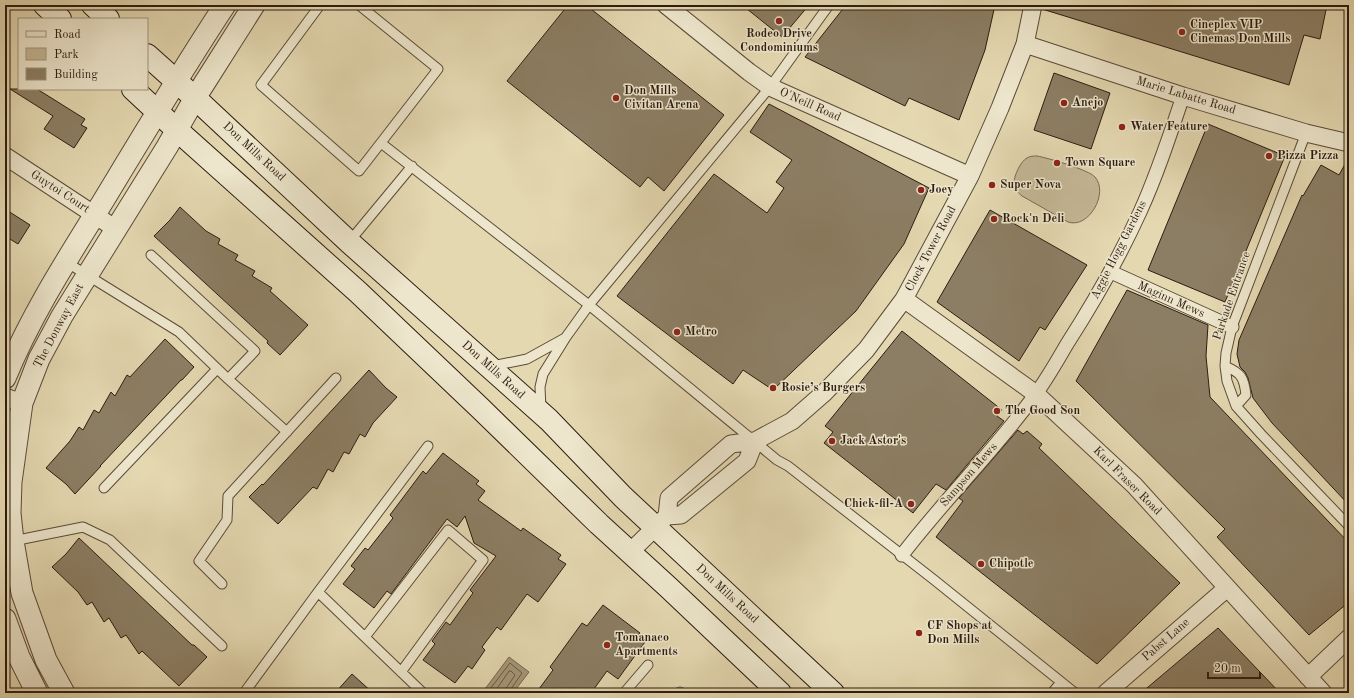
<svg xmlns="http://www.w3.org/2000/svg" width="1354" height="698" font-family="'Old Standard TT',serif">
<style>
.green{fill:#c5b896;stroke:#796a53}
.water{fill:#a6987a;stroke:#766650}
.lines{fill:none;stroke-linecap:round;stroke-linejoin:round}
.shore{stroke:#6a5a45;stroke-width:1}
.building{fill:#8c7e64;stroke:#2d1c10}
.service-casing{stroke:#5b4b38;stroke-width:11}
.pedestrian-casing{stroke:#5b4b38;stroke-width:15}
.minor-casing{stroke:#5b4b38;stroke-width:19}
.tertiary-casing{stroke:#5b4b38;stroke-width:23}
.secondary-casing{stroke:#2d1c10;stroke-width:24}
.service{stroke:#ede6cc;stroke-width:9}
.pedestrian{stroke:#ede6cc;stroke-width:13}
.minor{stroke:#ede6cc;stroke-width:17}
.tertiary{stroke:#ede6cc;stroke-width:21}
.secondary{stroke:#ede6cc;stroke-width:22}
.poi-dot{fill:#8f2418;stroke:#ede6cc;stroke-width:1.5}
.labels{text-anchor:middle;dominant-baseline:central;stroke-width:3;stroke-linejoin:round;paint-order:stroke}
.poi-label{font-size:12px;font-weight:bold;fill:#2d1c10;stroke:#ede6cc;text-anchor:start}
.street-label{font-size:12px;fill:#2d1c10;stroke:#ede6cc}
</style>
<rect width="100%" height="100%" fill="#e4d8b1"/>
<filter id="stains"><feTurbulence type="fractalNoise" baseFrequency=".005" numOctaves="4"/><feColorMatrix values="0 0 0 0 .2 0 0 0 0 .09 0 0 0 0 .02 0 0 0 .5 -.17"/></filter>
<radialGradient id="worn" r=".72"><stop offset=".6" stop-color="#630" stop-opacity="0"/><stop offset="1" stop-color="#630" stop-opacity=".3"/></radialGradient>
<path class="green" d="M1037 156C1048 158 1089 170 1095 177 1109 193 1089 229 1068 222L1022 196C1018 193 1014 188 1014 183 1014 175 1021 161 1027 158 1030 156 1034 156 1037 156Z"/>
<path class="water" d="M509 657 529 672 513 693H482Z"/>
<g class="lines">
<path class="shore" d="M487 693 510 663 522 673 511 689V693
M494 693 509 671H511L515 675 507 687 505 693"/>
</g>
<path class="building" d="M568 5H586L724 115 664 191 648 177 640 187 507 81Z
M742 5H809L782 37Z
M846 5H995L985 50 959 120 909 98 905 106 805 57Z
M1043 5H1327L1320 39 1304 35 1289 85 1042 9Z
M1054 73 1110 93 1091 149 1034 130Z
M10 89H37L85 119 81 125 87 128 74 148 44 129 53 116Z
M769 104 929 188 904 244 856 311 773 390 743 370 733 384 617 296 714 174 767 213 784 188 776 182 792 160 750 132Z
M1208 124 1285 156 1225 302 1148 270Z
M1349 157V505L1272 423 1253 398 1248 378 1245 372 1240 367 1237 354 1239 340 1302 195 1303 196 1321 165 1339 175Z
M180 207 206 231 220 239 218 244 238 255 235 260 255 271 252 276 272 288 270 291 308 325 280 355 267 343 268 341 154 236 170 220Z
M5 209 30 225 18 244 5 236Z
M990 210 1087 265 1045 330 1040 327 1019 361 937 302Z
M1127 290 1208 325 1206 356 1210 397 1349 543V602L1309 635 1217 537 1225 529 1076 381Z
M902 331 1002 410 997 416 1004 421 946 490 936 484 913 513 824 443 833 432 825 426Z
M165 339 194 367 182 380H181L100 466H101L75 494 66 484 46 468 70 441 79 427 83 430 94 410 99 413 111 392 115 396 127 375 130 377Z
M369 370 386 388 397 397 373 423 365 437 360 434 349 454 344 452 333 472 328 469 317 489 313 487 278 524 249 497 262 484 263 485Z
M1018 430 1023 434 1027 431 1042 444 1039 448 1180 583 1097 664 936 537 963 501 959 498Z
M443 453 479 481 476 484 485 491 478 500 521 531 523 528 561 555 558 559 566 564 538 602 527 594 501 630 497 627 482 647 485 650 472 669 468 666 455 683 423 660 435 644 432 641 446 622 450 625 473 593 470 590 496 556 474 543 465 516 457 527 447 519 391 594 387 591 374 608 343 584 355 569 351 566 365 548 368 550 393 518 390 515 423 471 426 474Z
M79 538 192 645H194L207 657 179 686 142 651 139 654 126 635 121 638 109 618 104 622 92 602 87 605 78 592 52 567 66 554Z
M603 605 640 633 638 636 645 642 618 679 607 671 591 693H536L553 670 550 667 582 623 587 626Z
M1218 628 1280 693H1141Z
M352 674 373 693H335Z"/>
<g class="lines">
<g class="service-casing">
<path id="service" d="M320 5 261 85 359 171 438 69 359 5
M1306 133 1232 327 1226 353 1225 366 1227 381 1236 406 1261 434 1349 526
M381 143 589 305 777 460 788 466 933 579 1075 693
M349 242 412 166
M151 255 255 351 228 379
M66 262 179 332 228 379 287 432
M492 366 527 359 565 338
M1225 366C1241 373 1244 377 1246 395L1236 406
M541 409 540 387 543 374 566 337 589 305 770 87 829 5
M104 488 217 369
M13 541 83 527 110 540 222 646
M222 584 199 561 227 520 228 496 336 378
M318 592 428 446
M365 637 448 530 483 560 401 672
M244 693 318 592 423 693
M624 693 648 665
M679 693 680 692
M1052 693 1061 682"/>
</g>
<g class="pedestrian-casing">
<path id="pedestrian" d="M1111 272 1232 327
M902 555C944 500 994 451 1035 395 1047 379 1057 361 1067 344 1094 302 1119 258 1140 212 1157 175 1170 135 1183 96"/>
</g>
<g class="minor-casing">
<path id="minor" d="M666 5 749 72 770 87 970 176
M1025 44 1183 96 1306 133 1349 143
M5 156 116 229
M904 299 1036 394 1134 485 1323 693
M5 397 22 403
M667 516 669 498 731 444 755 441 792 421 824 393 866 350 904 299 970 176 1000 108 1025 44 1033 5
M630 552 667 516 681 515 747 461 755 441
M1308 677 1349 638
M1106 693 1227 588"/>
</g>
<g class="tertiary-casing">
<path id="tertiary" d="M5 378C31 315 66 261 102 203 142 137 182 70 225 5
M5 619 19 657 37 693
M64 693 46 660 22 593 13 541 10 513 11 482 22 403 39 359 62 316 167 147 195 98 254 5"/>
</g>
<g class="secondary-casing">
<path id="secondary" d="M45 5 60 19
M93 5 108 19
M147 55 195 98 349 242 549 420 623 497 833 693
M133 89 177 130 358 292 480 408 599 524 668 587 780 693"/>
</g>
<use href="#service" class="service"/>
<use href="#pedestrian" class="pedestrian"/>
<use href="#minor" class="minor"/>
<use href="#tertiary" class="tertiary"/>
<use href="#secondary" class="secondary"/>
</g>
<g class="poi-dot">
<circle cx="779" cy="21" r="4"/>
<circle cx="1182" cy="32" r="4"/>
<circle cx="616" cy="98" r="4"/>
<circle cx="1064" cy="103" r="4"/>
<circle cx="1122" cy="127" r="4"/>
<circle cx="1269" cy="156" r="4"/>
<circle cx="1057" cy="163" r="4"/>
<circle cx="992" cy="185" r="4"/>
<circle cx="921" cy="190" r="4"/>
<circle cx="994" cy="219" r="4"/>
<circle cx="677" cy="332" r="4"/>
<circle cx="773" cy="388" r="4"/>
<circle cx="997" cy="411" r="4"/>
<circle cx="832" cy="441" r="4"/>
<circle cx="911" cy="504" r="4"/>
<circle cx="981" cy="564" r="4"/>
<circle cx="919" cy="633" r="4"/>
<circle cx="607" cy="645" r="4"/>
</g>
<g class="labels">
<g class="poi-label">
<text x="1190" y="25">Cineplex VIP<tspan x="1190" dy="14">Cinemas Don Mills</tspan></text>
<text x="779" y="34" text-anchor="middle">Rodeo Drive<tspan x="779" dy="14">Condominiums</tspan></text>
<text x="624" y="91">Don Mills<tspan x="624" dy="14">Civitan Arena</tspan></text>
<text x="1072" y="103">Anejo</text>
<text x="1130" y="127">Water Feature</text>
<text x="1277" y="156">Pizza Pizza</text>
<text x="1065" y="163">Town Square</text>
<text x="1000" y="185">Super Nova</text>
<text x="929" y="190">Joey</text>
<text x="1002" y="219">Rock'n Deli</text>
<text x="685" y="332">Metro</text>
<text x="781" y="388">Rosie’s Burgers</text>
<text x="1005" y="411">The Good Son</text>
<text x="840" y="441">Jack Astor's</text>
<text x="903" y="504" text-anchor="end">Chick-fil-A</text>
<text x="989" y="564">Chipotle</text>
<text x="927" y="626">CF Shops at<tspan x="927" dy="14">Don Mills</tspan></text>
<text x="615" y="638">Tomanaco<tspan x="615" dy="14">Apartments</tspan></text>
</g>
<g class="street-label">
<text transform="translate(1186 96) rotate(17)">Marie Labatte Road</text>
<text transform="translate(810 105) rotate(24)">O'Neill Road</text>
<text transform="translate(254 152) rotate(43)">Don Mills Road</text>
<text transform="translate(60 192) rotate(33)">Guytoi Court</text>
<text transform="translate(931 249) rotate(-62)">Clock Tower Road</text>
<text transform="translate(1119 250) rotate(-63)">Aggie Hogg Gardens</text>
<text transform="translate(1232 296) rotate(-71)">Parkade Entrance</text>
<text transform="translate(1171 300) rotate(24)">Maginn Mews</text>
<text transform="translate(59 326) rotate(-62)">The Donway East</text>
<text transform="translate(493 370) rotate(42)">Don Mills Road</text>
<text transform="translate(969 475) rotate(-49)">Sampson Mews</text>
<text transform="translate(1127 481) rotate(45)">Karl Fraser Road</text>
<text transform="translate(727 594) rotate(43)">Don Mills Road</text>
<text transform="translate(1166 640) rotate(-41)">Pabst Lane</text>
</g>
</g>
<rect width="1354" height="698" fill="none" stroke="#e4d8b1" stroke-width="20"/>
<rect x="6" y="6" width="1342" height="686" fill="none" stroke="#2d1c10" stroke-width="2"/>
<rect x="10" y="10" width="1334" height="678" fill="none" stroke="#2d1c10"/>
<rect x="18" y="18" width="130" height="72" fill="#ede6cc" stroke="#a09581"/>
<rect x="26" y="31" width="20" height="6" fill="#ede6cc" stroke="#a09581"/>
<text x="54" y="38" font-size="12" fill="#2d1c10">Road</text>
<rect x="26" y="48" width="20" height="12" fill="#c5b896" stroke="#a09581"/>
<text x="54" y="58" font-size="12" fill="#2d1c10">Park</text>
<rect x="26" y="68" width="20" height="12" fill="#8c7e64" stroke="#a09581"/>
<text x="54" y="78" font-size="12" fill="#2d1c10">Building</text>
<path d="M1208 672v6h52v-6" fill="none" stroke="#2d1c10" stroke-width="2"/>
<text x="1214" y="672" font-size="12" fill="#2d1c10" stroke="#ede6cc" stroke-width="3" paint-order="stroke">20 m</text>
<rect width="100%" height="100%" filter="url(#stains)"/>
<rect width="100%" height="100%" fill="url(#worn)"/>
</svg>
